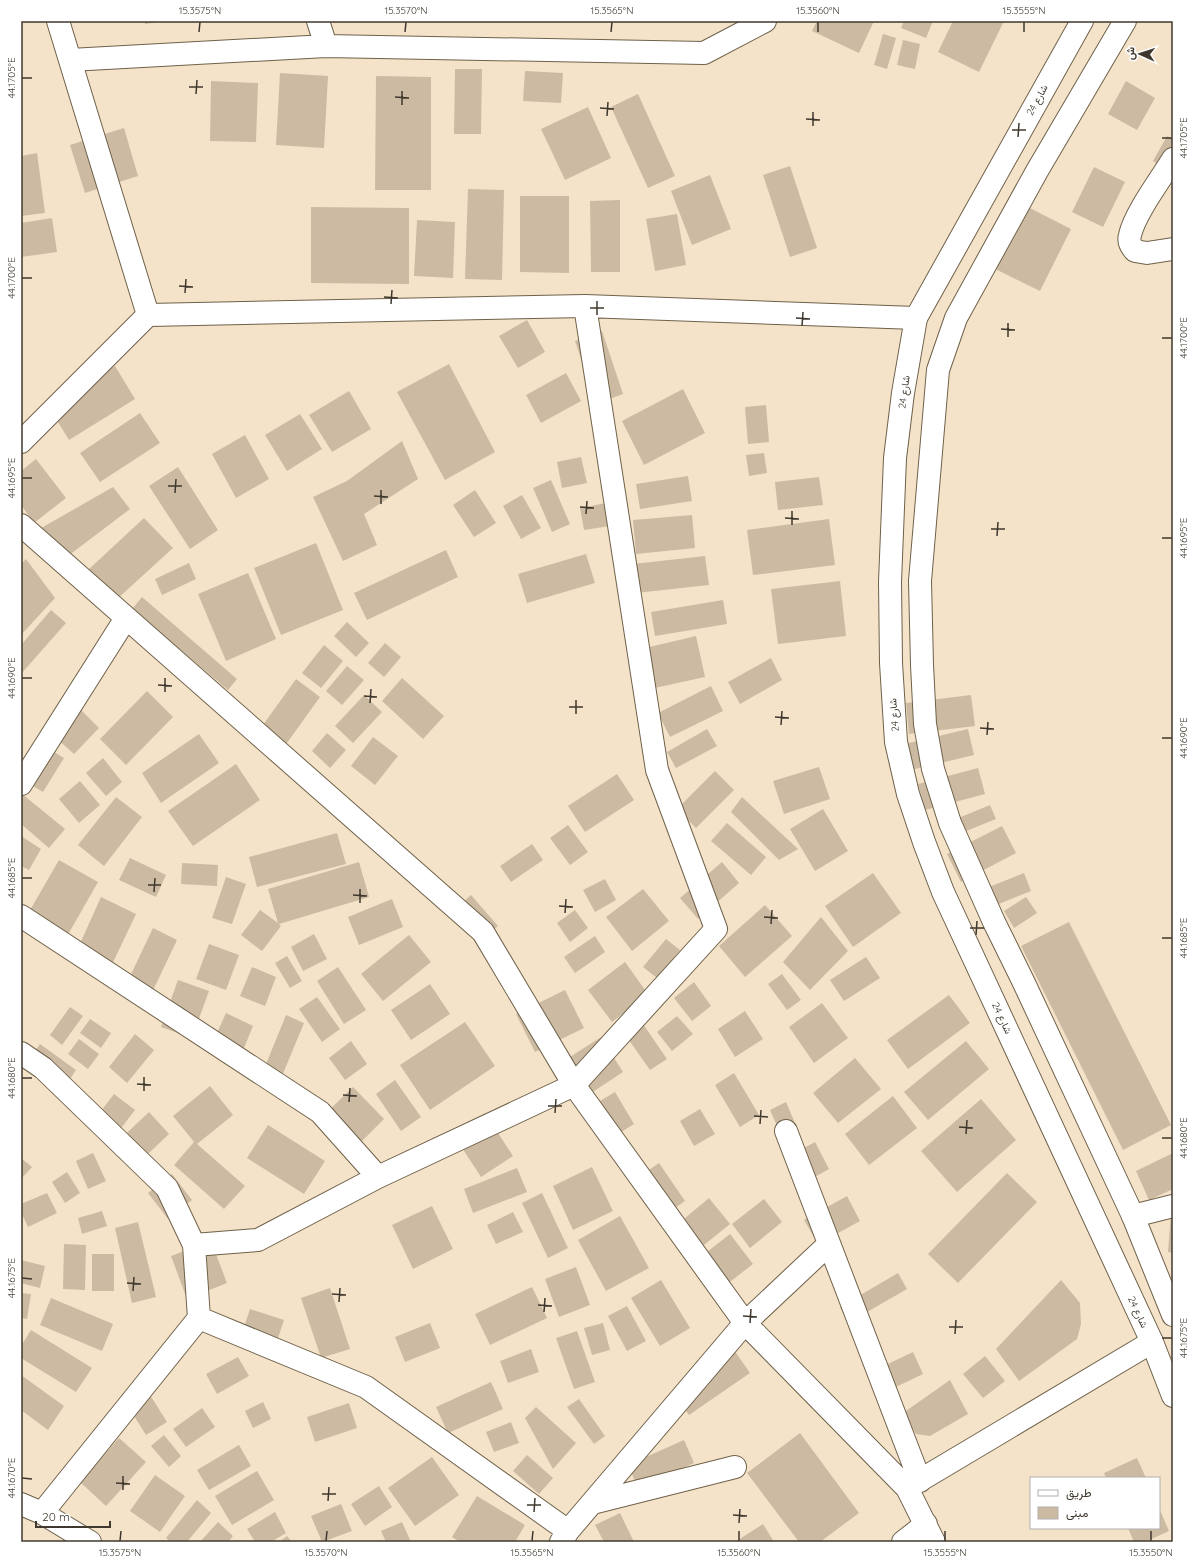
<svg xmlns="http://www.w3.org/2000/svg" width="1194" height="1563" font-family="Quicksand,Vazirmatn,sans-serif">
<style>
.building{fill:#ccbba2}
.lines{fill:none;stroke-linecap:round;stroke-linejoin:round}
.minor-casing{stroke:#6f614a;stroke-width:24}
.tertiary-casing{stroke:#6f614a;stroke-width:24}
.minor{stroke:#fff;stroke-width:22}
.tertiary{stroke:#fff;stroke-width:22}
.ticks{fill:none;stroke:#3f382e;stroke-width:1.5}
.labels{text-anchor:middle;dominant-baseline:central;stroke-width:4;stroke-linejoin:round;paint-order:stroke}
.street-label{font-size:10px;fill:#3f382e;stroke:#fff}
.neatline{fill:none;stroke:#3f382e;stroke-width:1.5}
.ticks-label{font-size:10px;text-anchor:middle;fill:#3f382e}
</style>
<rect width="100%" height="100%" fill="#f4e3c9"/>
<path class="building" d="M145 21H159V22L145 24Z
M817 21H874L859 53 812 31Z
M904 21H933L926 38 901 28Z
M953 21H1004L979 72 938 52Z
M883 34 896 38 887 69 874 65Z
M903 40 920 44 915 69 897 65Z
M455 69H482L481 134H454Z
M525 71 563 73 561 103 523 101Z
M280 73 328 76 324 148 276 145Z
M376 76 431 77V190H375Z
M211 81 258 83 256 142 210 141Z
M1126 81 1155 98 1137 130 1108 114Z
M638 94 675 176 648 188 611 107Z
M588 107 611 158 565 180 541 129Z
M124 128 138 176 85 193 70 145Z
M1167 136 1173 139V173L1153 161Z
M37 153 45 213 21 216V156Z
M790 166 817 248 790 257 763 175Z
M1094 167 1125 182 1103 227 1072 212Z
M710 175 731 229 692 245 671 191Z
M468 189 504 190 502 280 465 279Z
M520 196H569V273L520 272Z
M1012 199 1071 229 1040 291 981 262Z
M620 200V272H591L590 201Z
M311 207 409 208V284L311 283Z
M677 214 686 265 655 271 646 219Z
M52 218 57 252 21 257V223Z
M417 220 455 222 453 278 414 276Z
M527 320 545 352 518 368 499 336Z
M602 331 623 394 596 404 575 341Z
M449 364 495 452 445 480 397 392Z
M115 366 135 399 69 440 48 406Z
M566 373 581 401 541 423 526 395Z
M683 389 705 433 644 465 622 421Z
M349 391 371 429 332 452 309 415Z
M766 405 769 442 748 444 745 407Z
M140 413 160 443 100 482 80 453Z
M300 414 322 449 287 471 265 435Z
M245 435 269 479 236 498 212 454Z
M402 441 418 479 364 514 377 545 343 561 313 497 347 481Z
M764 453 767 473 749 476 746 455Z
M581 457 587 483 562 488 557 462Z
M36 459 66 498 34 523 21 505V471Z
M178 467 218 530 190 549 149 486Z
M688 476 692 501 640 509 636 484Z
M819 477 823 505 778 510 775 482Z
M551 480 570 524 552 532 533 488Z
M113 487 130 509 60 562 36 531Z
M475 490 496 523 474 537 453 505Z
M522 495 541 528 521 539 503 506Z
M606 503 610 526 584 530 580 508Z
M692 515 695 548 636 554 633 520Z
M144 518 173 548 116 600 88 570Z
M829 519 835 565 753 575 747 530Z
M316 543 343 610 281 635 254 568Z
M446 550 458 577 367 620 354 593Z
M586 554 595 583 527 603 518 574Z
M705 556 709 585 636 593 633 564Z
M26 559 55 598 21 635V564Z
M189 563 196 579 162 595 155 579Z
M248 573 276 639 226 661 198 594Z
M840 581 846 636 778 644 771 589Z
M142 597 237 679 228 690 132 609Z
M723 600 727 624 655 636 651 612Z
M51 610 66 623 21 674V645Z
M347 622 369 643 356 657 334 636Z
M696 636 705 677 650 689 641 649Z
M385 643 401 657 384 677 368 663Z
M324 645 343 661 321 688 302 673Z
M771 658 782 680 740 704 728 682Z
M347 666 364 680 342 705 326 691Z
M402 678 444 716 423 739 382 701Z
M296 679 320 697 274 761 250 743Z
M711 686 723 711 670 737 658 713Z
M147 691 173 717 126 765 100 739Z
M364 695 382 712 353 743 335 726Z
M971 695 975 726 909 734 906 703Z
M80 709 99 728 74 754 54 736Z
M707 729 717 746 676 768 667 752Z
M968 729 974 755 911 770 905 744Z
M327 733 346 750 330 768 312 751Z
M199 734 219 763 161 803 142 773Z
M373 737 398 756 375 785 351 766Z
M39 743 64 758 43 792 21 779Z
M103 758 122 782 106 796 86 773Z
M236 764 260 800 193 846 168 811Z
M819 767 830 799 784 814 773 781Z
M978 768 985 794 925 810 918 784Z
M715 771 734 790 696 828 677 809Z
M617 774 634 800 585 832 568 806Z
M80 781 100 805 79 823 59 799Z
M21 793 65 829 49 848 21 824Z
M116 797 142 817 104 866 78 845Z
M742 797 798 849 779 860 731 812Z
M990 805 996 819 949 838 944 824Z
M823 809 848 851 815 871 790 829Z
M727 823 766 857 751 875 711 841Z
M568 825 588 852 570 865 550 838Z
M1002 826 1016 853 961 882 947 854Z
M337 833 346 864 257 887 249 857Z
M21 836 41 849 29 870 21 866Z
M532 844 543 860 511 882 500 866Z
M130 858 166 875 156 897 119 880Z
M59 860 98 882 61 947 22 924Z
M359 862 369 897 279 924 281 926 262 951 241 935 260 910 278 923 268 889Z
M722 862 739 883 698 919 680 898Z
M182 863 218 865 217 886 181 884Z
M873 873 901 913 853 947 825 906Z
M1024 873 1031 891 991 907 984 889Z
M226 877 246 884 232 924 212 918Z
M605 879 616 900 595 912 583 890Z
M643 889 669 921 632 951 606 917Z
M471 895 498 926 482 940 455 909Z
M101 897 136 914 107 975 73 959Z
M1026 897 1037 913 1014 928 1004 911Z
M392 899 403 927 359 945 348 917Z
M765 905 792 936 745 977 719 946Z
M575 910 588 928 570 942 557 923Z
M821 917 848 951 810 990 783 962Z
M1069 922 1171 1125 1123 1150 1021 946Z
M153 928 177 940 147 1003 123 991Z
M314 934 327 959 303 971 291 947Z
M409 935 431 962 383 1001 361 974Z
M595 936 605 952 575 973 564 957Z
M666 939 680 950 657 978 643 967Z
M209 944 239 955 226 990 196 979Z
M287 956 302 981 290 988 275 963Z
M866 957 880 978 844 1001 830 980Z
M625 962 648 994 612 1022 588 990Z
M252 967 276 977 265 1006 240 996Z
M338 967 366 1010 344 1024 317 981Z
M782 974 801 1000 787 1010 768 984Z
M178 980 209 991 192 1038 161 1027Z
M694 982 711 1006 692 1021 674 998Z
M430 984 450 1014 411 1040 391 1010Z
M565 990 584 1028 535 1052 516 1014Z
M949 995 970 1023 908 1069 887 1040Z
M317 997 340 1029 322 1042 299 1009Z
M822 1003 848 1038 814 1063 789 1027Z
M70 1007 83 1016 62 1045 50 1035Z
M745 1011 763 1039 735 1057 718 1029Z
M226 1013 253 1026 237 1065 208 1053Z
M286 1015 304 1023 282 1076 264 1069Z
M677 1016 693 1034 672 1051 657 1032Z
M90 1019 111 1033 101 1048 80 1033Z
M465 1022 495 1066 430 1110 400 1065Z
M643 1024 667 1059 650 1070 626 1036Z
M135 1034 154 1050 127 1083 109 1067Z
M601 1037 623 1072 579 1101 556 1066Z
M79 1039 99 1054 88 1069 68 1054Z
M351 1041 367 1064 345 1080 329 1058Z
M966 1041 989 1069 928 1120 904 1092Z
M40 1044 76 1070 62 1091 25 1065Z
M855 1058 881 1089 838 1123 813 1093Z
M734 1073 759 1115 740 1127 715 1085Z
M395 1080 421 1117 401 1131 376 1094Z
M210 1086 233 1115 197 1144 245 1186 224 1209 174 1165 194 1142 173 1116Z
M353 1087 384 1119 351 1152 320 1119Z
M615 1092 634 1124 607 1141 588 1108Z
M114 1094 135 1110 112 1140 91 1124Z
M893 1096 917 1128 869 1165 845 1134Z
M981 1099 1016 1140 957 1192 921 1151Z
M786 1102 800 1135 784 1142 770 1110Z
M700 1109 715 1134 694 1146 680 1121Z
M149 1112 169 1134 133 1168 112 1147Z
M485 1113 513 1156 481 1177 453 1134Z
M268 1125 325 1161 304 1194 247 1158Z
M815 1142 829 1169 800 1185 786 1158Z
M93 1153 106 1181 88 1189 76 1161Z
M1173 1153V1189L1149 1200 1136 1171Z
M21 1158 32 1167 21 1179Z
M659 1163 685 1201 659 1219 633 1181Z
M592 1167 613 1211 573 1230 553 1186Z
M517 1168 527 1192 473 1213 464 1189Z
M67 1172 80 1193 65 1203 52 1182Z
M1007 1173 1037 1202 958 1283 928 1254Z
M172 1174 192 1200 168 1219 148 1193Z
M47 1193 57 1213 28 1227 21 1212V1204Z
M542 1193 568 1248 548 1258 522 1203Z
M847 1196 860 1221 818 1244 804 1220Z
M709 1198 730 1224 699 1249 678 1224Z
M764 1199 782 1222 750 1248 732 1224Z
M432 1206 453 1249 413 1269 392 1225Z
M102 1211 107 1226 82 1234 78 1218Z
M513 1212 523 1232 496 1244 487 1225Z
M1171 1213H1173V1253L1168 1252Z
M620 1216 649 1268 606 1291 578 1240Z
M138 1222 156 1297 132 1303 115 1228Z
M730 1234 753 1264 726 1285 703 1255Z
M211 1241 227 1283 187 1299 171 1256Z
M64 1244 86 1245 85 1290 63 1289Z
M92 1254H114V1291H92Z
M21 1260 45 1266 40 1288 21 1283Z
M576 1267 590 1305 559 1317 545 1279Z
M898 1273 907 1289 848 1323 840 1307Z
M661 1280 690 1328 660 1346 631 1298Z
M1061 1280 1080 1303 1081 1324 1077 1339 1019 1381 996 1349Z
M532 1287 547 1318 490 1345 475 1314Z
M330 1288 350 1349 321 1358 301 1298Z
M21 1293 31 1294 27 1319 21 1318Z
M51 1298 113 1324 102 1351 40 1325Z
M627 1306 646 1341 627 1351 608 1316Z
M250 1309 284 1320 277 1341 243 1330Z
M430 1323 440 1348 405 1362 395 1337Z
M603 1323 610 1350 592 1355 584 1328Z
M31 1330 92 1368 76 1392 21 1358V1346Z
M577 1331 595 1382 574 1389 556 1338Z
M531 1349 539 1372 508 1383 500 1361Z
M734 1350 750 1373 689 1415 673 1393Z
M913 1352 923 1374 877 1396 867 1374Z
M985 1356 1005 1381 983 1398 963 1374Z
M238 1357 249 1376 217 1394 206 1374Z
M21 1375 64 1406 48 1430 21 1410Z
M950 1380 968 1414 930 1436 916 1434 903 1413Z
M491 1382 503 1409 448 1433 436 1407Z
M145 1387 167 1422 146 1435 124 1400Z
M579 1399 605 1436 594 1444 567 1407Z
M263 1402 271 1419 253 1428 245 1411Z
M349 1403 357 1428 315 1442 307 1417Z
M536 1407 576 1443 553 1469 525 1418Z
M202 1408 215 1427 186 1447 173 1429Z
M511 1422 519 1443 494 1452 486 1432Z
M800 1433 859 1513 820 1542H799L747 1473Z
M164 1435 181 1456 169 1467 151 1446Z
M119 1438 146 1462 106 1506 80 1482Z
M684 1440 694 1463 638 1488 628 1465Z
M239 1445 251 1466 209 1490 197 1470Z
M527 1455 553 1478 539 1494 513 1471Z
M432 1457 459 1495 415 1526 388 1488Z
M1137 1458 1146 1478H1106L1104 1473Z
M257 1471 274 1500 232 1525 215 1496Z
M155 1475 185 1496 160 1532 130 1511Z
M379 1486 392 1507 365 1526 351 1504Z
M477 1496 525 1525 515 1542H460L452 1537Z
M197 1500 211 1513 187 1542H171L166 1538Z
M341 1504 352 1531 322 1542 311 1516Z
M1159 1508 1169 1531 1145 1542H1134L1128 1528H1159Z
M275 1512 286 1533 271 1542H255L247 1529Z
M620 1513 634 1542H604L595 1525Z
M218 1522 233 1536 228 1542H200Z
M402 1522 411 1542H386L381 1531Z
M763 1524 774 1542H735Z
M287 1536 292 1542H279Z"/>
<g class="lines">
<g class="minor-casing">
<path id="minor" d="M58 21 148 315
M318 21 326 46
M70 60 326 46 704 53 765 21
M1173 159C1161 179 1135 213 1130 235 1128 242 1131 246 1135 251L1147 253 1173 249
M21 442 148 315 585 306 916 318
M21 525 483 932 574 1085 745 1323 907 1488
M21 784 126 618
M21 916 320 1112 378 1177
M21 1053 43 1068 167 1188 194 1245 199 1318 42 1513
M786 1131 920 1481
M1133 1216 1173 1206
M194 1245 258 1240 378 1177 574 1085 716 929 657 770 585 306
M199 1318 366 1387 568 1531
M592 1503 735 1467
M21 1504 42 1513 90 1542
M561 1542 568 1531 745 1323 829 1244
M903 1542 926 1524
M934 1542 907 1488 1152 1342"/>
</g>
<g class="tertiary-casing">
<path id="tertiary" d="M1082 21 916 318 903 393 895 458 890 582 891 663 896 742 908 794 924 842 943 892 1152 1342 1173 1396
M1125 21 1037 171 956 318 938 370 920 581 922 665 925 724 933 769 950 823 994 922 1024 983 1133 1216 1173 1315"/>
</g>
<use href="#minor" class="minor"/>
<use href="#tertiary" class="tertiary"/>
</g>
<path class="ticks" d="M199 32 200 22M405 32 406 22M611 32 612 22M818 32V22M1024 32V22M22 78H32M189 87H203M196 94 197 80M395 97 409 98M402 105V91M600 108 614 109M607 116 608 102M806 119 820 120M813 126V112M1012 130H1026M1018 137 1019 123M1162 138H1172M22 278H32M179 286 193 287M185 293 186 279M384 297 398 298M391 304 392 290M590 308H604M597 315V301M796 318 810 319M802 326 803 312M1001 329 1015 330M1008 337V323M1162 338H1172M22 478H32M168 486H182M175 493 176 479M374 496 388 497M381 504V490M580 507 594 508M586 514 587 501M785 518 799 519M792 525V511M991 529H1005M997 536 998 522M1162 538H1172M22 678H32M158 685 172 686M165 692V678M364 696 377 697M370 703 371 689M569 707H583M576 714V700M775 717 789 718M781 725 782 711M980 728 994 729M987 735 988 722M1162 738H1172M22 878H32M148 885H161M154 892 155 878M353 895 367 896M360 903V889M559 906 573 907M565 913 566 899M764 917 778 918M771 924 772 910M970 928H984M976 935 977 921M1162 938H1172M22 1078H32M137 1084 151 1085M144 1091V1077M343 1095 357 1096M349 1102 350 1088M548 1106H562M555 1113 556 1099M754 1116 768 1117M760 1124 761 1110M959 1127 973 1128M966 1134 967 1120M1162 1138H1172M22 1278 32 1279M127 1283 141 1284M133 1291 134 1277M332 1294 346 1295M339 1302 340 1288M538 1305 552 1306M544 1312 545 1298M743 1316 757 1317M750 1323 751 1309M949 1327H963M955 1334 956 1320M1162 1338H1172M22 1478 32 1479M116 1483 130 1484M123 1490V1476M322 1494H336M328 1501 329 1487M527 1505H541M534 1512 535 1498M733 1515 747 1516M739 1523 740 1509M120 1541 121 1531M326 1541 327 1531M532 1541 533 1531M739 1541V1531M945 1541V1531M1151 1541V1531"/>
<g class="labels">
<g class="street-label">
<text transform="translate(1037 100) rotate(-61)">شارع 24</text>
<text transform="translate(904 392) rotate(-82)">شارع 24</text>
<text transform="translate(894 715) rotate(-94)">شارع 24</text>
<text transform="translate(1002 1018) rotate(65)">شارع 24</text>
<text transform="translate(1138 1312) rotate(65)">شارع 24</text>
</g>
</g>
<rect width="1194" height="1563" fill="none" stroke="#ffffff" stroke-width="44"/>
<rect x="1030" y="1477" width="130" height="52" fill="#ffffff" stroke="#b2afab"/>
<rect x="1038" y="1490" width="20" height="6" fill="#ffffff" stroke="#b2afab"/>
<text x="1066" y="1497" font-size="12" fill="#3f382e">طريق</text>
<rect x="1038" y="1507" width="20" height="12" fill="#ccbba2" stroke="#b2afab"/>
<text x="1066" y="1517" font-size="12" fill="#3f382e">مبنى</text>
<g transform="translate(1140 54) rotate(273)" stroke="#ffffff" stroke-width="3" paint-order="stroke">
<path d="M0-3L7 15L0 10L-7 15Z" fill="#3f382e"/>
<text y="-6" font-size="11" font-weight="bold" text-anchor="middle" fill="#3f382e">ش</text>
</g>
<path d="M36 1521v6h74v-6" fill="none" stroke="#3f382e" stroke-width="2"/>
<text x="42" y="1521" font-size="12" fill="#3f382e" stroke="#ffffff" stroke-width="3" paint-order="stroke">20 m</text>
<rect x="22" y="22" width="1150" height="1519" class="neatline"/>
<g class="ticks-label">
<text x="200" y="14">15.3575°N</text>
<text x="406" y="14">15.3570°N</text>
<text x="612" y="14">15.3565°N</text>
<text x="818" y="14">15.3560°N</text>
<text x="1024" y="14">15.3555°N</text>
<text transform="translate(11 78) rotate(-90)" y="4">44.1705°E</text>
<text transform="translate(1183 138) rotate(-90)" y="4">44.1705°E</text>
<text transform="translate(11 278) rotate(-90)" y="4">44.1700°E</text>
<text transform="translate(1183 338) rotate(-90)" y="4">44.1700°E</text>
<text transform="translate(11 478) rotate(-90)" y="4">44.1695°E</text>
<text transform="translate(1183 538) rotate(-90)" y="4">44.1695°E</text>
<text transform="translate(11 678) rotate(-90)" y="4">44.1690°E</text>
<text transform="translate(1183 738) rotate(-90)" y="4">44.1690°E</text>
<text transform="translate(11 878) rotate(-90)" y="4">44.1685°E</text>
<text transform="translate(1183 938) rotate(-90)" y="4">44.1685°E</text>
<text transform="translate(11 1078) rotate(-90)" y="4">44.1680°E</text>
<text transform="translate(1183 1138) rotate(-90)" y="4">44.1680°E</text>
<text transform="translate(11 1278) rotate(-90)" y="4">44.1675°E</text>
<text transform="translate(1183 1338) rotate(-90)" y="4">44.1675°E</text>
<text transform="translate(11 1478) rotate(-90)" y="4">44.1670°E</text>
<text x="120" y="1556">15.3575°N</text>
<text x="326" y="1556">15.3570°N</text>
<text x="532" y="1556">15.3565°N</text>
<text x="739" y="1556">15.3560°N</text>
<text x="945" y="1556">15.3555°N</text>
<text x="1151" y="1556">15.3550°N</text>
</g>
</svg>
